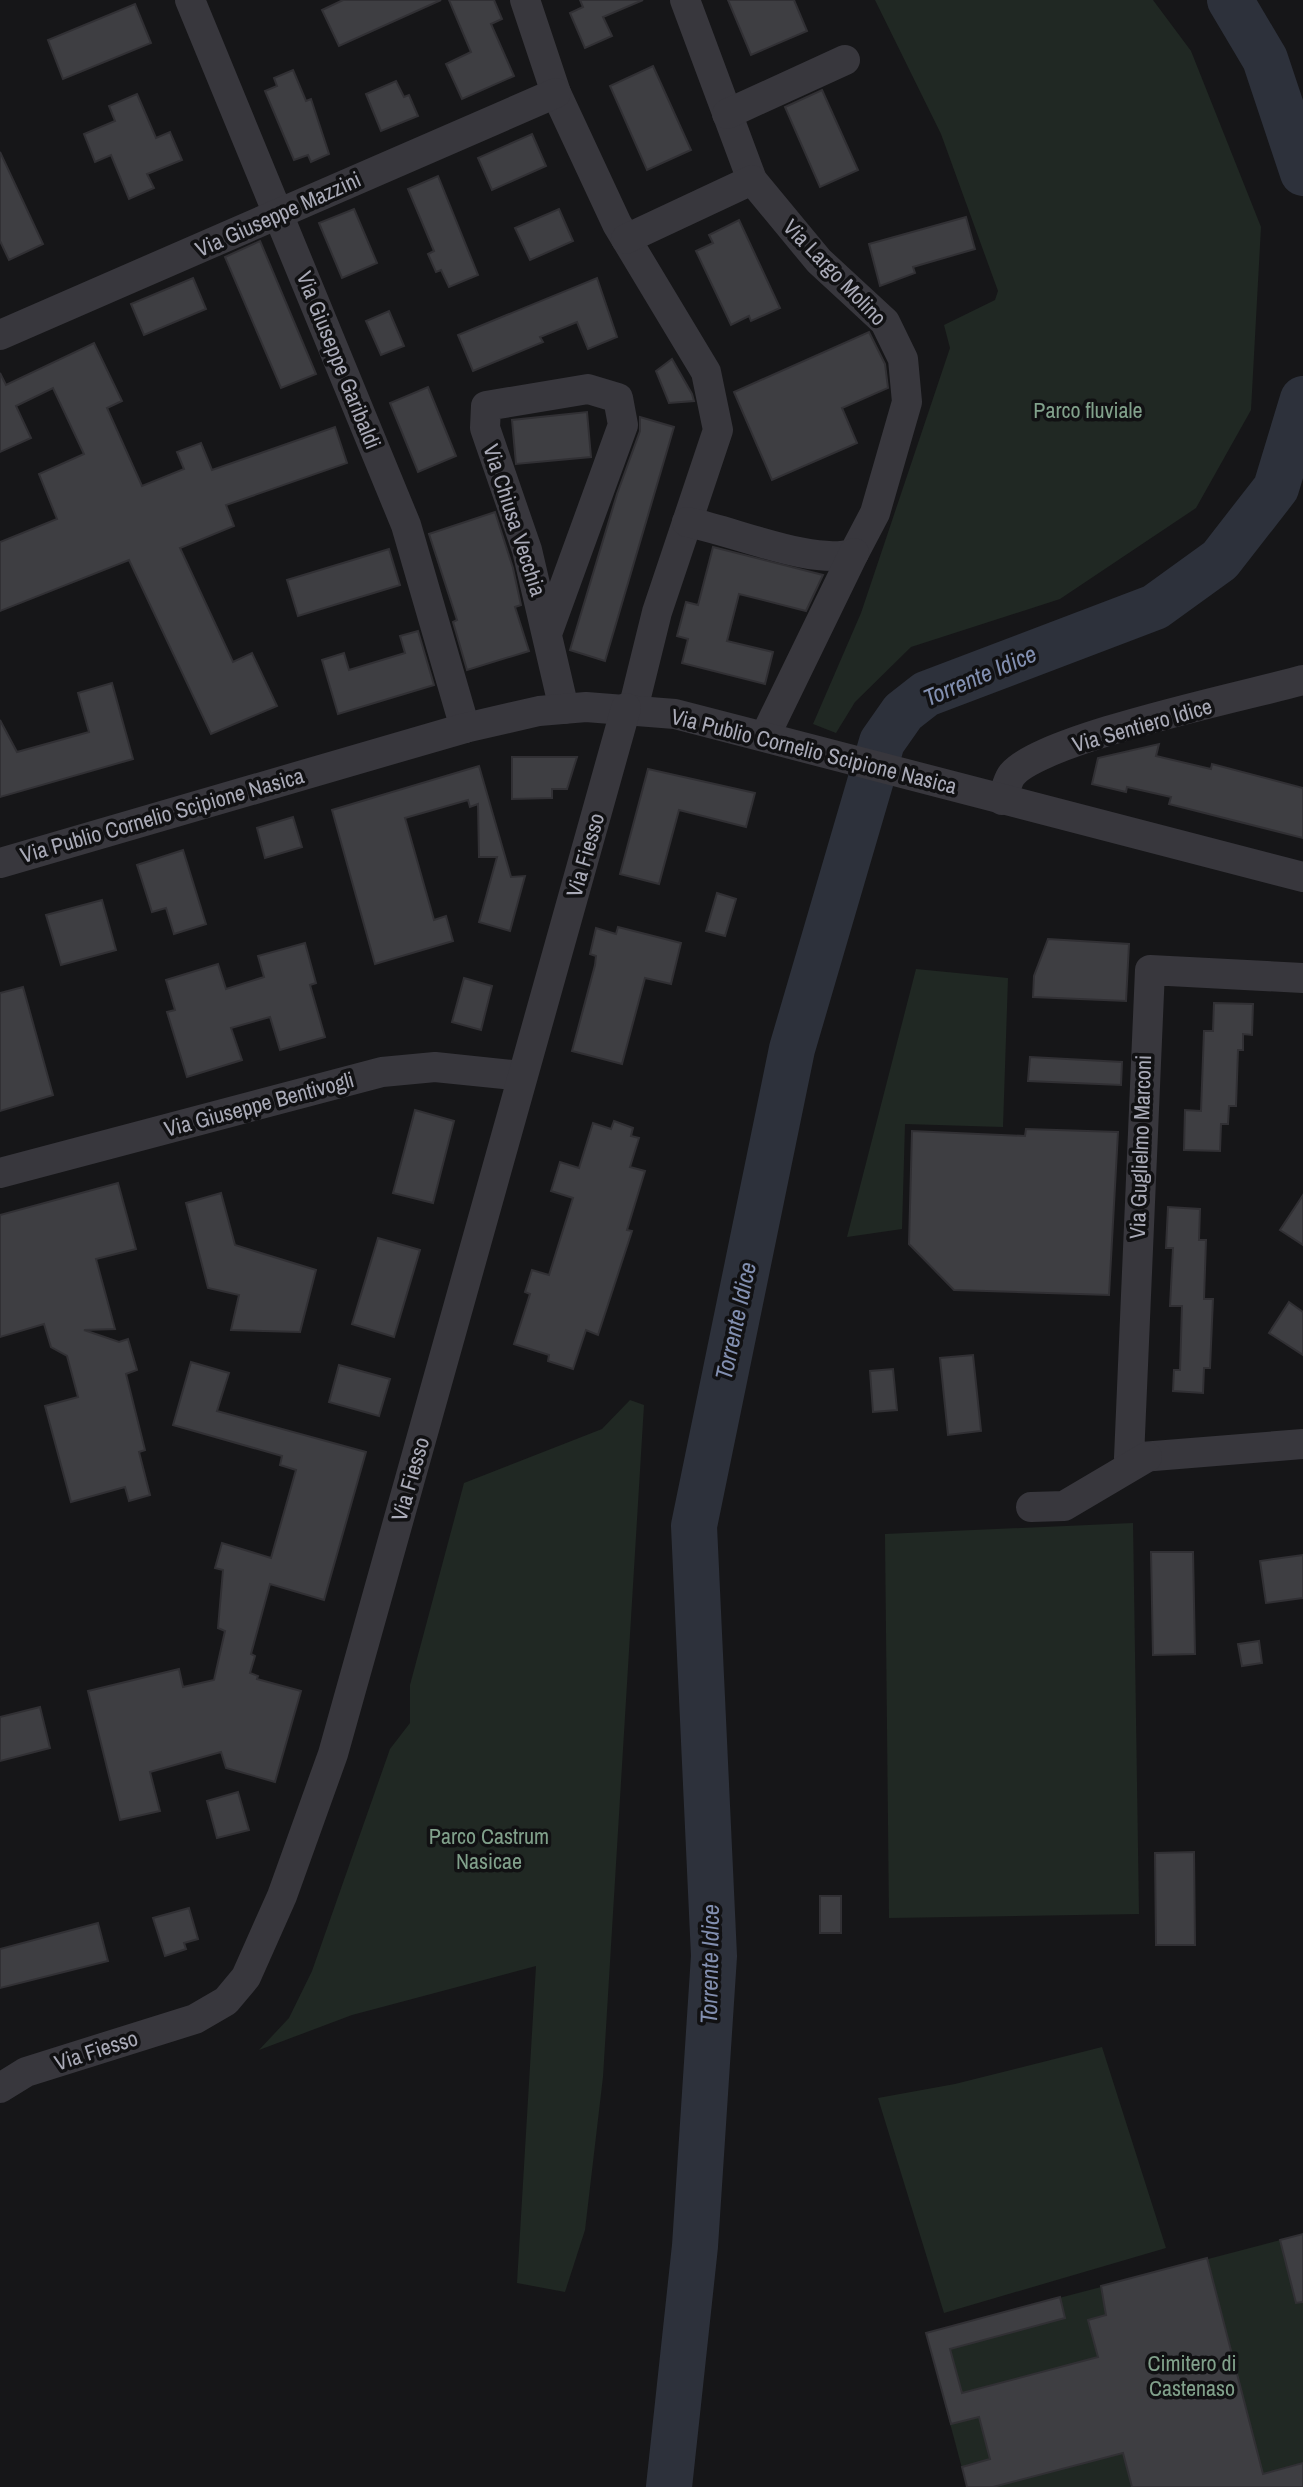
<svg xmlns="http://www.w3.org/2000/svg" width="1303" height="2487" viewBox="0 0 1303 2487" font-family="'Archivo Narrow',sans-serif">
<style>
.green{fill:#202823}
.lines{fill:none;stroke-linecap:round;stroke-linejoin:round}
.river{stroke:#2d313b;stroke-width:46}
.building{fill:#3e3e42;stroke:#313034;stroke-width:2}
.minor{stroke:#38373d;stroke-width:30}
.labels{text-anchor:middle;stroke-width:7;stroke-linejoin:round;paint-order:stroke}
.street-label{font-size:22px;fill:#a9aab7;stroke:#111113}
.park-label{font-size:22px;fill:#81a18b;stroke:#111113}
.water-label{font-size:24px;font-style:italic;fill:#828fb0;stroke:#111113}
</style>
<rect width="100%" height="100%" fill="#161618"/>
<g class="green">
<path d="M875 0H1153L1191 51 1261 227 1251 410 1196 508 1060 599 911 647 855 702 836 733 813 724 861 613 950 348 944 325 995 300 998 291 941 134Z"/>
<path d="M916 969 1008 978 1003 1127 905 1124 902 1229 847 1237Z"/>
<path d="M630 1400 644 1405 603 2077 585 2230 565 2292 517 2283 536 1966 352 2015 259 2050 289 2018 312 1971 390 1749 410 1723V1685L464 1483 602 1429Z"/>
<path d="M1133 1523 1139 1914 889 1918 885 1534Z"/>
<path d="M1102 2047 1166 2248 944 2313 878 2098 955 2084Z"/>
<path d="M1303 2234V2487H967L926 2333Z"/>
</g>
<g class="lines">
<g class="river">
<path d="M1230 0 1265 59 1303 173"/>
<path d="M669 2487 695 2246 714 1956 694 1526 792 1049 882 742 903 712 926 694 1155 607 1220 560 1276 488 1303 399"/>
</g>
</g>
<g class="building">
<path d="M343 0H441L339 46 322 10Z"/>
<path d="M449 0H494L502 19 491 24 514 76 462 99 446 64 471 52Z"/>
<path d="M580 0H643L603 17 612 36 585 48 570 13 583 7Z"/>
<path d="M728 0H794L807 31 751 55Z"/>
<path d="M135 4 151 43 63 79 48 40Z"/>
<path d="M653 66 691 150 647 170 610 86Z"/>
<path d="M293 70 306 101 311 99 329 154 311 162 308 155 294 160 265 91 277 86 274 78Z"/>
<path d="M396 81 404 97 409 95 418 116 381 131 366 94Z"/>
<path d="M822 90 858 170 820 187 785 107Z"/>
<path d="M137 94 156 138 170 132 182 160 147 174 154 188 129 199 111 155 95 162 84 134 115 121 109 106Z"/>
<path d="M532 134 546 166 492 190 478 158Z"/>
<path d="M0 152 43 244 9 260 0 241Z"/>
<path d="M438 176 478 275 449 287 441 270 436 272 428 254 434 251 408 189Z"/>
<path d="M354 209 377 263 342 278 319 223Z"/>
<path d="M559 209 573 241 530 260 515 228Z"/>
<path d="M966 217 975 249 913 267 915 273 880 286 869 244Z"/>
<path d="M739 220 780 308 751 321 749 316 731 325 696 251 713 243 709 235Z"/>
<path d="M260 241 316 374 281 388 225 257Z"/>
<path d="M193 278 206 309 144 335 131 304Z"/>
<path d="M597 278 617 337 588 349 577 322 540 337 543 342 473 371 458 335Z"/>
<path d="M389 311 404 346 381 355 366 321Z"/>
<path d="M869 332 885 364 888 388 842 408 857 443 772 480 734 392Z"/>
<path d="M94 343 122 401 107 408 142 486 184 469 177 452 201 443 212 470 335 427 347 463 226 505 234 526 180 548 233 662 252 653 277 706 211 734 129 560 0 611V542L57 519 39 474 84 454 53 388 16 406 31 438 0 452V373L6 385Z"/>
<path d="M672 359 692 394 694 401 669 403 656 371Z"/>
<path d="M428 387 456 456 418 472 390 403Z"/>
<path d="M587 412 591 457 516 464 512 420Z"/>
<path d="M640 417 674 427 605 661 570 650 617 494 640 431Z"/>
<path d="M495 512 513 568 521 605 515 607 529 651 467 670 453 622 457 620 429 534Z"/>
<path d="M713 547 823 575 806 611 739 594 727 641 773 652 765 684 682 663 688 639 677 636 686 602 698 605Z"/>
<path d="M389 549 400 585 298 616 287 580Z"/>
<path d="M418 631 434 685 338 714 322 660 344 653 349 670 405 653 400 636Z"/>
<path d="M112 683 133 759 0 797V720L17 752 89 732 78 693Z"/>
<path d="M1159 744 1156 756 1211 769 1212 764 1303 788V838L1169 804 1171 797 1127 787 1126 792 1092 784 1098 758Z"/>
<path d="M512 757H577L567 789H552V798L512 799Z"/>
<path d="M479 766 511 877 525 876 510 931 479 922 497 857H479L478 804 470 807 468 800 405 818 434 920 446 916 453 941 375 964 332 810Z"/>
<path d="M648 769 755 793 746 827 679 810 659 884 620 874Z"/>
<path d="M293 817 302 847 265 858 257 828Z"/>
<path d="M183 850 206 924 174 934 166 908 152 912 137 865Z"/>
<path d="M717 893 736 899 725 936 706 931Z"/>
<path d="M102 900 116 950 61 965 46 915Z"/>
<path d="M618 927 681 943 671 984 645 978 622 1064 572 1051 595 965 596 956 590 954 596 928 616 934Z"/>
<path d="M1048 939 1129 944 1126 1001 1033 997 1034 976Z"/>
<path d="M305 943 316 983 310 985 325 1037 280 1050 270 1017 231 1028 242 1060 187 1077 167 1012 175 1010 166 980 218 964 226 989 264 977 258 956Z"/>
<path d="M464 978 492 986 481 1030 452 1022Z"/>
<path d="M23 987 53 1095 0 1111V993Z"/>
<path d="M1214 1003 1253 1004 1252 1035 1243 1034V1050H1238L1236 1106H1229L1228 1124H1221L1220 1151 1184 1150 1185 1110 1201 1111 1204 1031H1213Z"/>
<path d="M1030 1057 1122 1062 1121 1085 1028 1081Z"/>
<path d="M415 1110 454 1121 433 1203 393 1193Z"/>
<path d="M614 1121 633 1128 631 1136 639 1138 630 1167 645 1171 627 1230 632 1231 598 1335 586 1330 573 1369 548 1361 549 1355 514 1344 530 1294 525 1292 532 1270 549 1275 573 1198 551 1191 560 1162 579 1168 593 1123 611 1129Z"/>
<path d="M1026 1129 1118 1132 1109 1295 954 1290 909 1244 912 1131 1025 1136Z"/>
<path d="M118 1183 136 1249 96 1259 115 1329 84 1330 119 1342 128 1339 137 1370 126 1374 145 1450 139 1452 150 1495 129 1501 125 1487 71 1502 45 1406 78 1397 67 1356 51 1347 44 1324 0 1337V1215Z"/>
<path d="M221 1193 235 1245 316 1270 300 1332 231 1330 239 1295 208 1288 186 1203Z"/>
<path d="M1303 1195V1245L1280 1230Z"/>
<path d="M1168 1207 1200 1209 1199 1240H1206L1204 1299H1213L1210 1368H1204L1203 1393 1173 1391 1174 1370H1180L1182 1306H1170L1173 1248H1166Z"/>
<path d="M378 1238 420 1250 394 1337 352 1324Z"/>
<path d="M1289 1302 1303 1312V1355L1269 1333Z"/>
<path d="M973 1355 981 1431 948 1435 940 1358Z"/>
<path d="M191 1362 229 1373 217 1411 366 1452 324 1600 270 1584 251 1654 255 1656 250 1673 258 1676 257 1679 301 1691 275 1782 226 1768 221 1752 150 1772 160 1811 120 1820 88 1691 179 1669 183 1687 214 1680 225 1631 218 1628 223 1570 215 1568 222 1543 271 1558 296 1470 280 1465 282 1456 173 1425Z"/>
<path d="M339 1365 390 1379 379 1416 329 1402Z"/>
<path d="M893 1369 897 1410 873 1412 870 1371Z"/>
<path d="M1151 1552H1193L1195 1654 1153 1655Z"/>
<path d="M1303 1555V1598L1266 1603 1260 1561Z"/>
<path d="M1259 1641 1262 1663 1242 1666 1238 1644Z"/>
<path d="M40 1707 50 1748 0 1761V1717Z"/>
<path d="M238 1792 249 1830 217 1838 207 1801Z"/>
<path d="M1194 1852 1195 1945H1156L1155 1853Z"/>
<rect x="820" y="1896" width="21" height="37"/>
<path d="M189 1908 198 1939 184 1943 186 1949 165 1956 153 1918Z"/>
<path d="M98 1923 108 1961 0 1988V1949Z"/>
<path d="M1303 2234V2302L1296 2303 1280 2240Z"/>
<path d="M1207 2258 1263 2474 1303 2463V2487H1132L1123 2453 993 2487H967L962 2467 990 2459 979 2417 951 2424 926 2333 1060 2297 1065 2318 950 2349 962 2393 1098 2357 1088 2320 1106 2315 1101 2286Z"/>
</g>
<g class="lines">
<g class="minor">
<path d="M190 0 406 525 465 728"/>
<path d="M525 0 556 93 617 224 706 372 718 430 657 612 633 709"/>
<path d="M685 0 752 180"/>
<path d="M727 114 845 60"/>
<path d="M626 239 752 180 819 261 885 322 903 359 907 402 875 513 854 553C815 567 731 530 687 522"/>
<path d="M0 335 556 93"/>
<path d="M548 631 623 425 618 398 588 389 486 406 485 428 527 550 564 709"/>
<path d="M766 734 854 553"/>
<path d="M1002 800C1005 793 1007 782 1011 776 1036 739 1250 695 1303 680"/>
<path d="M0 863 465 728 539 711 586 707 675 714 1303 877"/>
<path d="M1303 978 1150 970 1129 1458 1303 1444"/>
<path d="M0 1173 382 1072 435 1067 522 1076"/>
<path d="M1031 1507 1064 1506 1147 1457"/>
<path d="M0 2088 26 2072 195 2019 226 2001 246 1977 282 1896 333 1754 626 708"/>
</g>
</g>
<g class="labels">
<g class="street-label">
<text transform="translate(278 214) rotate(-24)" y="8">Via Giuseppe Mazzini</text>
<text transform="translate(835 272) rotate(46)" y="8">Via Largo Molino</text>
<text transform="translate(339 360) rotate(68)" y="8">Via Giuseppe Garibaldi</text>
<text transform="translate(515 520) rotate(72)" y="8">Via Chiusa Vecchia</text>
<text transform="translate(1142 725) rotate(-16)" y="8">Via Sentiero Idice</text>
<text transform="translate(814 751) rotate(14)" y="8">Via Publio Cornelio Scipione Nasica</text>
<text transform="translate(162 815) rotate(-16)" y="8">Via Publio Cornelio Scipione Nasica</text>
<text transform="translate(585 855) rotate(-74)" y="8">Via Fiesso</text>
<text transform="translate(259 1104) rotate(-15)" y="8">Via Giuseppe Bentivogli</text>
<text transform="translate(1140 1147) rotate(-88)" y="8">Via Guglielmo Marconi</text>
<text transform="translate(410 1479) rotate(-74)" y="8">Via Fiesso</text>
<text transform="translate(96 2050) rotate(-18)" y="8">Via Fiesso</text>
</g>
<g class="park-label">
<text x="1088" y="418">Parco fluviale</text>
<text x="489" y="1844">Parco Castrum<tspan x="489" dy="25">Nasicae</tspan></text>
<text x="1192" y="2371">Cimitero di<tspan x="1192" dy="25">Castenaso</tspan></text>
</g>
<g class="water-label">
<text transform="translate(980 676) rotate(-23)" y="8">Torrente Idice</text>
<text transform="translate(736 1321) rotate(-78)" y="8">Torrente Idice</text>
<text transform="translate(710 1964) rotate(-89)" y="8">Torrente Idice</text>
</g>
</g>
</svg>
